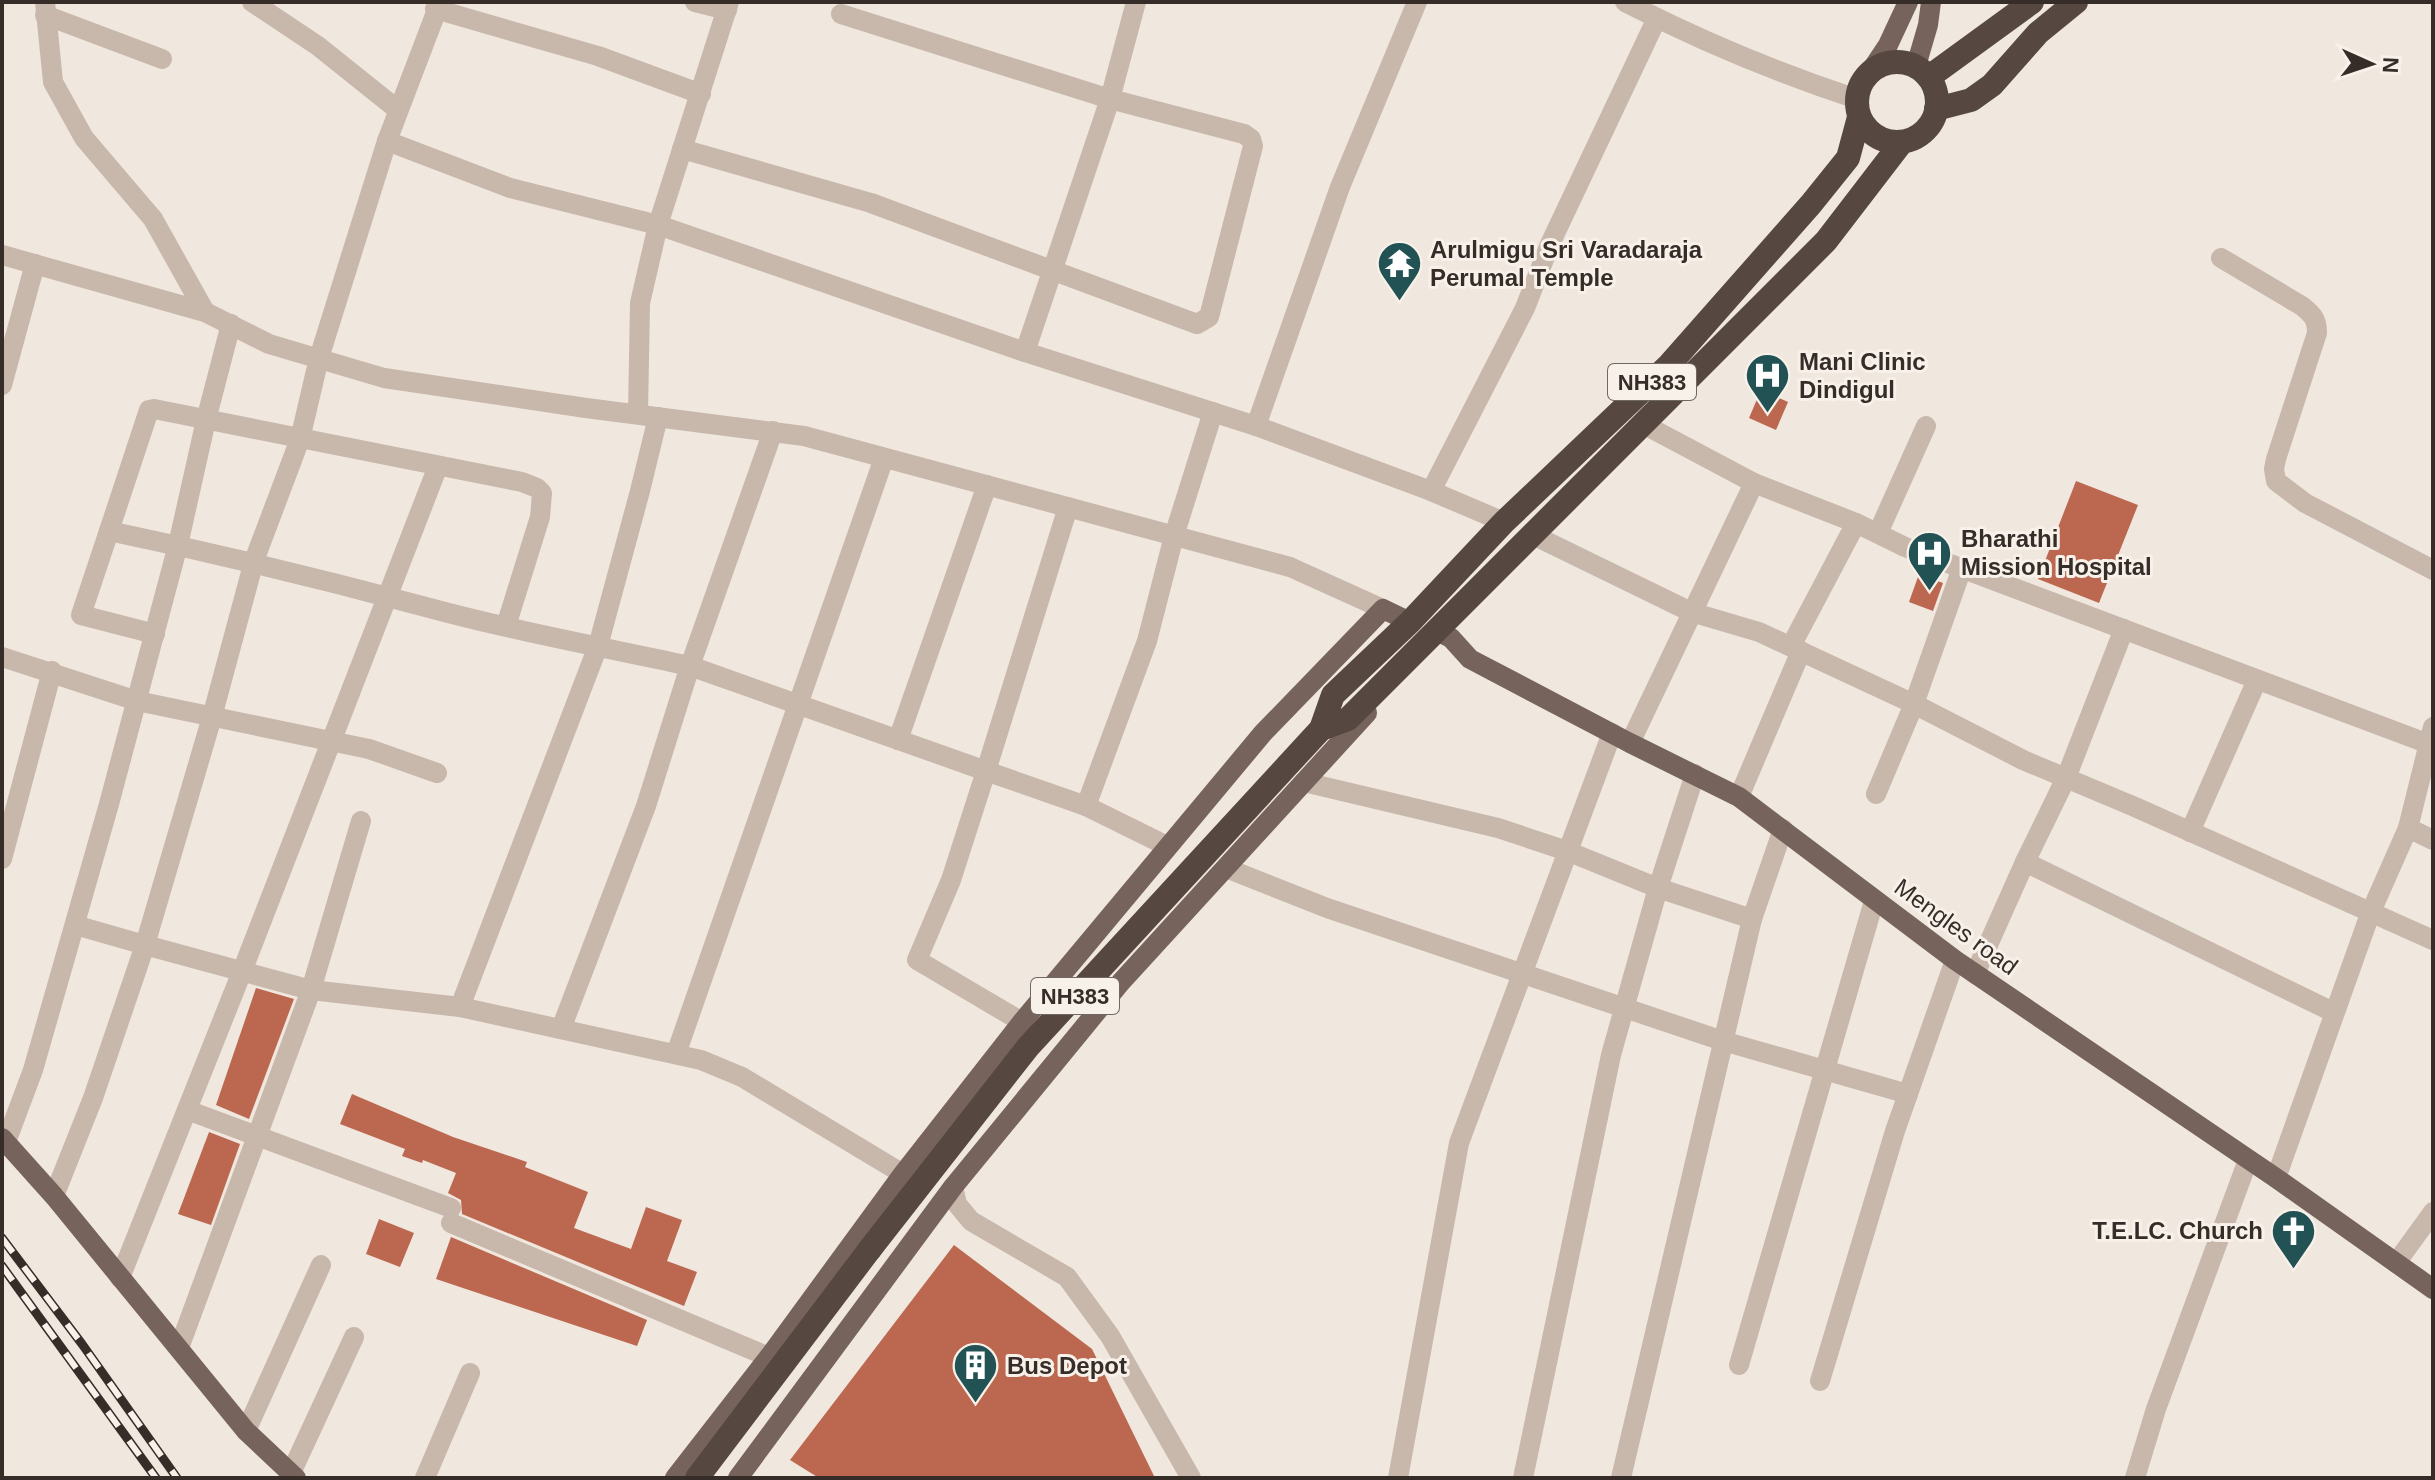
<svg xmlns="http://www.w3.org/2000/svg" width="2435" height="1480" viewBox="0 0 2435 1480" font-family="Helvetica,sans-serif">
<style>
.building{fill:#bc6850}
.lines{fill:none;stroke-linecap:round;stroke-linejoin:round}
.minor{stroke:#c8b7ab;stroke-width:20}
.major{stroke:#76645c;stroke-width:20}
.highway{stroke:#564741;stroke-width:24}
.rail-casing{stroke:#362d29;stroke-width:9}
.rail{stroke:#f8f1ea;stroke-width:6;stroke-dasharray:18;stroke-linecap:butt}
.highway-bridge{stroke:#564741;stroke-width:24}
.labels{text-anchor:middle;stroke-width:6;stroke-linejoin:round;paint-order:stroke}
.shield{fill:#f8f1ea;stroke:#706863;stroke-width:2}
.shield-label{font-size:22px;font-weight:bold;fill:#362d29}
.poi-label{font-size:24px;font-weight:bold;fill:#362d29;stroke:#f8f1ea;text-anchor:start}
.street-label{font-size:24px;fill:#362d29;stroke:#f8f1ea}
</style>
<rect width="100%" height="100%" fill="#f0e7de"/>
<g class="building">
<path d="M1761 390 1788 402 1776 430 1749 418Z"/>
<path d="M2076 481 2138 505 2099 603 2038 579Z"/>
<path d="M1919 574 1943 583 1933 611 1909 602Z"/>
<path d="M256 988 294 999 249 1119 216 1105Z"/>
<path d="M352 1094 453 1137 527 1162 525 1167 588 1192 574 1228 631 1249 646 1207 682 1220 667 1261 697 1272 684 1306 462 1214 461 1200 448 1193 456 1173 423 1160 422 1163 402 1156 405 1149 340 1124Z"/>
<path d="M209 1132 240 1144 211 1225 178 1214Z"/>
<path d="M379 1219 414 1233 400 1267 366 1254Z"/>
<path d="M451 1237 647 1320 637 1346 436 1279Z"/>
<path d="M954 1245 1092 1349 1155 1478H819L790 1460Z"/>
</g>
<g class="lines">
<g class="minor">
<path d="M45 2 53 82 84 138 153 219 205 312"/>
<path d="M252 2 318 46 398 110"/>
<path d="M695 2 727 10"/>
<path d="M1625 2C1699 40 1778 73 1857 99"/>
<path d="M435 9 598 56 701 94"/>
<path d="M45 15 162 59"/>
<path d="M387 141 510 188 658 225 1025 352 1256 426 1431 491 1504 522"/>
<path d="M682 149 871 203 1197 324 1209 317 1253 146 1251 139 1244 134 1110 99 841 14"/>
<path d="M2 255 205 312 269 344 384 378 586 408 804 436 1290 567 1383 609"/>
<path d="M2221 258 2302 306C2313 315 2317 319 2317 333L2276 459 2274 469 2276 481 2305 503 2433 570"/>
<path d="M1025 352 1110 99 1136 2"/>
<path d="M2 385 35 264"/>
<path d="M638 414 640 303 658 225 729 2"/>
<path d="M1643 424 1754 483 1856 523 1905 547 2429 744"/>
<path d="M1256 426 1340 187 1417 2"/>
<path d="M1431 491 1525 308 1550 244 1657 18"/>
<path d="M1068 507 986 771 1086 806 1167 846"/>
<path d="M109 531 81 615 155 634"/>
<path d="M1878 533 1926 426"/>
<path d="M1531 534 1691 612 1759 632 1914 704 2023 760 2135 807 2433 940"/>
<path d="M506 626 540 517 542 493 537 488 522 482 154 409 149 410 109 531C214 553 318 578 422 606 510 630 601 647 690 666L773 431"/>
<path d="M1791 646 1856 523"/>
<path d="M2 657 137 701 369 749 437 773"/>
<path d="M898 740 987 485"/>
<path d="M1630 743 1754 483"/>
<path d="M1304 782 1498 828 1567 851 1658 888 1695 774"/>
<path d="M1876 794 1914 704 1962 568"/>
<path d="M1739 797 1801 651"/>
<path d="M1086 806 1147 641 1174 536 1213 412"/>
<path d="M2408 828 2433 840"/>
<path d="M2190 832 2257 680"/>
<path d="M2 859 52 671"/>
<path d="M2025 862 2333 1012"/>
<path d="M1226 868 1327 908 1723 1041 1908 1094"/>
<path d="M1752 919 1783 829"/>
<path d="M75 925 145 945 212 717 254 561 300 439 319 358 387 141 440 2"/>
<path d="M1975 974 2025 862 2066 778 2124 629"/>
<path d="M460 1007 598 646 640 491 658 417"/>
<path d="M561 1029 646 806 690 666 986 771 951 880 917 960 1022 1022"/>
<path d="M676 1054 884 458"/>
<path d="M187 1110 451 1208"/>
<path d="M6 1142 33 1070 109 804 178 545 206 420 231 324"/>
<path d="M2276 1178 2370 914 2408 828 2433 727"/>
<path d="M953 1187 957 1204 971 1221 1067 1277 1110 1336 1191 1478"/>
<path d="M54 1196 93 1098 145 945 311 990 460 1007 701 1060 742 1077 903 1174"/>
<path d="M451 1223 769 1357"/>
<path d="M2396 1263 2433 1212"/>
<path d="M120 1278 243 969 438 466"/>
<path d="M179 1348 311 990 361 821"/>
<path d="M1739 1365 1874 901"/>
<path d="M1820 1381 1895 1131 1955 960"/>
<path d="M246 1431 321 1265"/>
<path d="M291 1473 354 1337"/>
<path d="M425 1478 470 1373"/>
<path d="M1398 1478 1459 1143 1612 733"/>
<path d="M1523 1478 1611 1055 1658 888 1752 919 1621 1478"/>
<path d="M2135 1478 2156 1409 2248 1160"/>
</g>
<g class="major">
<path d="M1916 66 1928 25 1931 2"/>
<path d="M1868 75 1888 45 1908 2"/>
<path d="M1437 631 1451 638 1470 659 1630 743 1739 797 1955 960 2276 1178 2433 1289"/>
<path d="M2 1138 54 1196 246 1431 296 1478"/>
<path d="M675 1478 769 1357 903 1174 1022 1022 1263 733 1383 609 1410 622"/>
<path d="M738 1478 953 1187 1121 982 1367 713"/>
</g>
<g class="highway">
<circle cx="1897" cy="102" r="40"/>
<path d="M1929 77 2032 2"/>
<path d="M1936 109 1971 100 1992 85 2038 33 2076 2"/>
<path d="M1321 729 1348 719 1826 241 1902 142"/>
<path d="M870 1249 1028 1047 1321 729 1333 695 1410 622 1504 522 1669 365 1811 204 1848 158 1859 117"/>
</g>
<defs>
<g id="rail">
<path d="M2 1238 82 1344 177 1478"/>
<path d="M2 1266 156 1478"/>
</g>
</defs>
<use href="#rail" class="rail-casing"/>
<use href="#rail" class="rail"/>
<path class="highway-bridge" d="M697 1478 870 1249"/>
</g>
<defs>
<symbol id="temple-pin" viewBox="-11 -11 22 30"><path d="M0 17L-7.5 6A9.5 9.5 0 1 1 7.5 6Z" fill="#225254" stroke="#f8f1ea"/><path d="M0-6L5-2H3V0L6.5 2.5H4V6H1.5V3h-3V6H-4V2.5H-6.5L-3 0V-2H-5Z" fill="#fff"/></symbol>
<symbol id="hospital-pin" viewBox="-11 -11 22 30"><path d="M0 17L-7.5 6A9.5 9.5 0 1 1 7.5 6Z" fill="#225254" stroke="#f8f1ea"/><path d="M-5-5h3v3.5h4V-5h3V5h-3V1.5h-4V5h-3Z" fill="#fff"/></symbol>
<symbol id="church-pin" viewBox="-11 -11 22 30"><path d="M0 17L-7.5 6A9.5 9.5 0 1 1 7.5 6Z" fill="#225254" stroke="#f8f1ea"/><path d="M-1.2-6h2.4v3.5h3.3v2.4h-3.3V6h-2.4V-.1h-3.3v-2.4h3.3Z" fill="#fff"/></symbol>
<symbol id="building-pin" viewBox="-11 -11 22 30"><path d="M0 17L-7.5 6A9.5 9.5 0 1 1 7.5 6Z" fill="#225254" stroke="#f8f1ea"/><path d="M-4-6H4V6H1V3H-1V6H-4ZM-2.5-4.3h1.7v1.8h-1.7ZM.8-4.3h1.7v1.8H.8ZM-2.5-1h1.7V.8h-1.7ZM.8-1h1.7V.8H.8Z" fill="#fff"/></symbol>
</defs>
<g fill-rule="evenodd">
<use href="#temple-pin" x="1374" y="238" width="51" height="69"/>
<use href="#hospital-pin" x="1742" y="350" width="51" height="69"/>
<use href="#hospital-pin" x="1904" y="528" width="51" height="69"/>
<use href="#church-pin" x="2268" y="1206" width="51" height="69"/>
<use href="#building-pin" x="950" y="1340" width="51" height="69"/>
</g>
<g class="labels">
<g class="shield">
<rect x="1608" y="364" width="88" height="36" rx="6"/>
<rect x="1031" y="978" width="88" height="36" rx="6"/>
</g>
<g class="shield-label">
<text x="1652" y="390">NH383</text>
<text x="1075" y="1004">NH383</text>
</g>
<g class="poi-label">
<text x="1430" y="258">Arulmigu Sri Varadaraja<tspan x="1430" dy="28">Perumal Temple</tspan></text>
<text x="1799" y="370">Mani Clinic<tspan x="1799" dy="28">Dindigul</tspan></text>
<text x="1961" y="547">Bharathi<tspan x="1961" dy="28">Mission Hospital</tspan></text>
<text x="2263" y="1239" text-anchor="end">T.E.LC. Church</text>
<text x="1007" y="1374">Bus Depot</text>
</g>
<g class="street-label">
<text transform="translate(1956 927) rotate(36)" y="8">Mengles road</text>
</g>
</g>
<rect width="2435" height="1480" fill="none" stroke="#362d29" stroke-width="8"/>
<g transform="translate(2371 64) rotate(93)" stroke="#f8f1ea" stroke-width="6" paint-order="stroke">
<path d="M0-6L14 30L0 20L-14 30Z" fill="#362d29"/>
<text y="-12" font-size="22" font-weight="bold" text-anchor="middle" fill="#362d29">N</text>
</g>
</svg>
